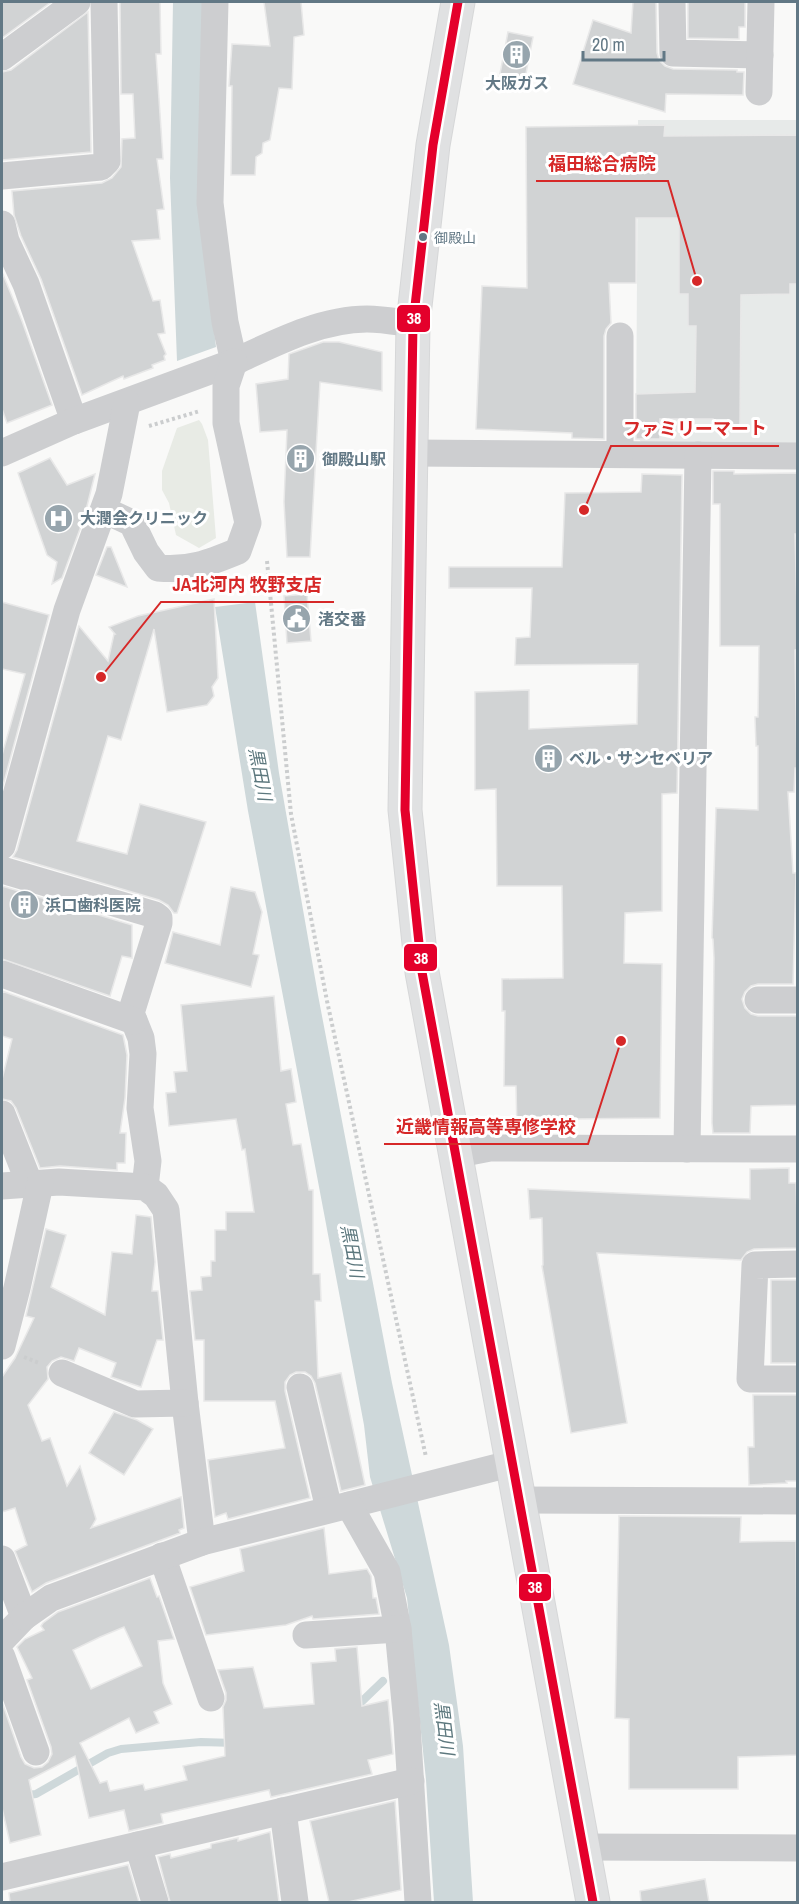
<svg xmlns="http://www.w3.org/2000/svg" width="799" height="1904" viewBox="0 0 799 1904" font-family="'Archivo Narrow','Noto Sans JP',sans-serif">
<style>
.built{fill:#e7eae9}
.green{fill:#e8ebe5}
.water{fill:#ced8da}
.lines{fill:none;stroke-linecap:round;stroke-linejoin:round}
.stream{stroke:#ced8da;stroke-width:8}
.building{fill:#d1d3d4;stroke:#e8e8e8;stroke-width:1.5;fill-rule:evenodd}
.major-casing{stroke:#d6d7d8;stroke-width:35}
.path{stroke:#cbcdce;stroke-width:4;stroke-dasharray:3 3;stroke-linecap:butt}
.minor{stroke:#cdced0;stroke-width:27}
.major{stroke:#e0e1e2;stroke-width:33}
.bus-1-casing{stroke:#fff;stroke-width:14}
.bus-1{stroke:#e4002b;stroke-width:9}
.bus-dot{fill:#627885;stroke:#fff;stroke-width:2}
.labels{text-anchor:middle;stroke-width:6;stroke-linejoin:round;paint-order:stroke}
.bus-label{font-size:14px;fill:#627885;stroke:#fff;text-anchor:start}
.poi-label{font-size:16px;font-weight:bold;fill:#627885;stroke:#fff;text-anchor:start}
.water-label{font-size:18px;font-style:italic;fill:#5d787e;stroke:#fff}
.leader{fill:none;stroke:#d62828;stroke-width:2}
.callout-dot{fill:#d62828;stroke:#fff;stroke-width:2}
.callout-label{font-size:18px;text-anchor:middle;font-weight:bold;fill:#d62828;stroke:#fff;stroke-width:6;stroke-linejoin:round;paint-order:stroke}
.line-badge{stroke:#fff;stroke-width:2}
.badge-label{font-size:16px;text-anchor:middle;font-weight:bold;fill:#fff}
</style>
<rect width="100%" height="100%" fill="#f9f9f8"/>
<path class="built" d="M638 120H797V448L644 447 636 434Z"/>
<path class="green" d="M199 420 202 424 208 440 216 538 199 548 176 535 169 503 162 490V471L177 428Z"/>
<g class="water">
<path d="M173 2H207L212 312 216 347 177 361 170 178Z"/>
<path d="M255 602 279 773 318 995 392 1383 449 1645 463 1746 473 1902H434L426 1780 407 1598 370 1477 364 1425 248 811 215 607Z"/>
</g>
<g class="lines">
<g class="stream">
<path d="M354 1709 383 1681"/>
<path d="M2 1798 36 1794 108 1753 121 1749 201 1742 235 1743"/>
</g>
</g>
<g class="building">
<path d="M2 2H51L2 38Z"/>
<path d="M120 2H160L161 54H156L163 159H157L164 209 157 210 160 239 132 241 153 301 160 300 165 333 158 334 166 354 164 356 165 360 152 365 153 368 124 379 123 376 82 395 41 279 21 236 14 215 12 191 102 183 112 178 121 167 122 139 135 138 133 94H121Z"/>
<path d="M264 2H301L304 35 294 37 292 89 279 88 270 140 263 143 262 153 256 157 255 175H231L232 86H229L232 44 270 46Z"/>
<path d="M633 2H656L657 53 659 60 665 66 673 69 737 70V72H744L743 95 666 94 665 112 573 84 593 20 631 33Z"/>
<path d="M688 2H745V27H739V39L688 38Z"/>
<path d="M88 12 91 152 2 160V72L11 70Z"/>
<path d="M508 32 533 37 523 89 498 84Z"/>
<path d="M665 125 664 136 798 135V284H790V294L741 295 740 427H713V419H660V439H636V394L695 392 696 326H688V294H679V218H636V283H609L611 323 606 329 604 336V439L572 438V433L476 429 482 286 527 288 526 127Z"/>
<path d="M2 272 22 321 52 405 7 423 2 409Z"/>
<path d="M323 342H339L382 352V391L320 382 310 557H287L284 502 287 430 260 432 256 384 288 379 289 354Z"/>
<path d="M50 458 67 485 95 474 84 518 62 578 52 584 57 562 47 555 18 473Z"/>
<path d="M713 471H734V474L798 473V534H795L798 649 795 650 797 768H795L794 792H788L793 873H796L793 984H758L751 986 745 992 742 999 745 1008 751 1014 758 1016H798V1105L751 1106 750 1133H713L712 1123 714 958 713 939 712 938 716 808 758 810V746H756L755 717H758L759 646H720V504H713Z"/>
<path d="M642 474 682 475 677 793 662 794V911L625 913 624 963 662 964 660 1118 566 1119 567 1132H517L516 1086H504L505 1011H502V979L563 978 562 886H497L496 789 475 790V692L529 690V729L637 724 638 664 515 665 516 638 530 637 532 588H449V567H562L565 493 641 492Z"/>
<path d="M107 547H111L127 587 96 575Z"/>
<path d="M307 594 311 641 287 643 284 596Z"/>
<path d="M214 599 218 678 212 687 214 696 207 705 167 712 154 629 121 740 108 736 77 841 127 854 140 804 206 822 177 913H174L168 905 159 900 13 857 17 850 79 626 108 661 114 634H115L109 627 138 616Z"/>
<path d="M2 602 49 615 2 789V755L25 674 2 669Z"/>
<path d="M2 886 132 925V958L122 956 110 996 2 959Z"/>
<path d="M231 887 255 892 262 912 253 954 259 955 251 987 165 963 173 932 220 945Z"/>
<path d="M2 991 123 1035 127 1055 125 1098 120 1133H126L125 1163H117V1170L60 1166 40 1168 16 1108 11 1101 2 1099V1079L12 1039 2 1036Z"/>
<path d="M274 996 281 1071 291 1069 296 1102 286 1104 293 1145 301 1144 309 1190H313V1274H320L321 1301H315L318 1378 341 1373 365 1485 341 1491 315 1383 311 1376 305 1372H296L290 1375 285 1382V1391L310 1498 228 1519 226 1513 215 1517 208 1460 285 1448 275 1401H204V1340H195L190 1291 202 1290 201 1277 211 1276V1261H215V1230H226V1212H254L245 1149 242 1150 236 1119 169 1126 166 1093 176 1092 174 1072 187 1071 181 1005Z"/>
<path d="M789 1168V1183H796L798 1248 754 1249 747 1252 741 1260 597 1253 627 1423 571 1433 542 1266 543 1265 542 1218 530 1219 528 1189 750 1199V1169Z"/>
<path d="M136 1215 151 1217 155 1262 152 1291H158L163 1340H157L141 1387 111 1377 116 1363 79 1348 74 1361 61 1357 52 1361 47 1367 48 1379 28 1405 42 1441 50 1438 67 1486 80 1466 96 1519 91 1528 181 1497 184 1528 179 1530 180 1533 46 1583 32 1592 15 1551 27 1545 15 1508 2 1512V1377L15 1358 34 1318 26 1316 46 1229 66 1235 51 1287 105 1315 112 1252 132 1254Z"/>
<rect x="771" y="1280" width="27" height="83"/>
<path d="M753 1395H798V1481H786L787 1483 749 1485 748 1447H754Z"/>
<path d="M114 1412 137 1420 153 1429 124 1475 89 1453Z"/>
<path d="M619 1516 741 1517 740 1542 796 1541 798 1755 738 1757V1789H629V1719L615 1718Z"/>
<path d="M324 1528 329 1574 367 1569 371 1576 373 1598H376L379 1614 313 1619 312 1616 286 1625 206 1635 190 1587 244 1571 240 1549Z"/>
<path d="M150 1578 157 1597 159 1596 174 1639 158 1641 163 1683 172 1704 154 1712 159 1723 136 1733 129 1718 80 1743 100 1783 107 1781 110 1791 143 1784 145 1790 187 1780 183 1766 225 1756 223 1707 226 1700V1693L218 1670 253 1667 264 1708 314 1704 311 1663 336 1661 335 1649 357 1647 362 1706 388 1700 393 1754 368 1760 372 1774 271 1797 269 1790 161 1814 163 1823 129 1831 124 1810 89 1818 75 1756 29 1780 41 1835 10 1843 2 1808V1702L21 1757 25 1764 34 1768 42 1767 48 1762 52 1754 51 1747 27 1680 32 1678 17 1647 25 1639 44 1630 41 1626 43 1623 58 1612ZM124 1627 142 1666 91 1689 73 1650 100 1637Z"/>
<path d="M395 1801 401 1890 348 1902H329L310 1821Z"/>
<path d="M270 1832 279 1902H170L158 1857 170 1854 171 1858 211 1848V1844L238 1838V1841Z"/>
<path d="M128 1865 139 1902H10L9 1893Z"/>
<path d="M705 1879 709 1902H641L640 1891Z"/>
</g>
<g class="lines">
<defs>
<path id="major" d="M458 2 433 145 413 324 405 810 422 972 593 1902"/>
</defs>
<use href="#major" class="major-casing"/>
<g class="path">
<path d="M149 426 200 411"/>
<path d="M267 561 291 814 327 1001 426 1457"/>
<path d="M24 1357 39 1363"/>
</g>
<g class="minor">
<path d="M215 2 210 203 225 322 234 362C275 343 321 319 367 319 382 319 398 322 413 324"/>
<path d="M672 2 673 53 760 55"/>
<path d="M2 57 77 2"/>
<path d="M759 92 761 2"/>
<path d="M2 176 101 167 107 161 104 2"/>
<path d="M2 224 6 241 26 284 74 421"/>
<path d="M2 453 74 421 234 362"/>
<path d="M412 453 798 456"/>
<path d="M620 454V336"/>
<path d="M104 510 132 523 146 552 158 568C189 571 209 563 238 551L248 523 226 423V386L234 362"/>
<path d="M2 846 67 610 109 494 127 403"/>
<path d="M2 870 155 915 159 918V923L131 1013 141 1038 143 1054 140 1108 148 1161 145 1187"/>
<path d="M2 974 134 1021"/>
<path d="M758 1000H798"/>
<path d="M2 1114 30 1185"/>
<path d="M687 1149 698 455"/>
<path d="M454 1155 490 1148 798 1149"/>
<path d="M2 1186 59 1182 145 1187 156 1195 166 1210 185 1403 202 1542"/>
<path d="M798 1264 755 1265 750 1379H798"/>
<path d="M2 1346 17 1288 40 1184"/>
<path d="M62 1373 135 1404 185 1403"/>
<path d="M300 1387 329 1509"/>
<path d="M520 1500 798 1501"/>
<path d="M349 1505 513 1463"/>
<path d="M162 1556 211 1698"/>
<path d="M2 1559 24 1617 2 1640"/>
<path d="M24 1617 51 1598 202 1542 349 1505 387 1572 398 1629 407 1724 418 1902"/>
<path d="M306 1635 398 1629"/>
<path d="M2 1657 36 1752"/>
<path d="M283 1811 295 1902"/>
<path d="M138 1845 155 1902"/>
<path d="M582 1847 798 1848"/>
<path d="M2 1877 411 1781"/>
</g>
<use href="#major" class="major"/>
<defs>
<path id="bus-1" d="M458 2 433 145 413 324 405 810 422 972 593 1902"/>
</defs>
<use href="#bus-1" class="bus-1-casing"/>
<use href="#bus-1" class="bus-1"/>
</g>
<defs>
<symbol id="building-disc" viewBox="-11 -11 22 22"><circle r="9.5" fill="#97a5ad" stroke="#fff"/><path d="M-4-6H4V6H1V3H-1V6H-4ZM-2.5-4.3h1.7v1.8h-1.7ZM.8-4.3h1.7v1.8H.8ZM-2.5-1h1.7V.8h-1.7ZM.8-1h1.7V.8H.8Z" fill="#fff"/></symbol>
<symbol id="hospital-disc" viewBox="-11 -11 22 22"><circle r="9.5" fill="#97a5ad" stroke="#fff"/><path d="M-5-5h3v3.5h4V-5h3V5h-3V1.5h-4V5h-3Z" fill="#fff"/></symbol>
<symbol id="civic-disc" viewBox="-11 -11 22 22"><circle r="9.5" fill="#97a5ad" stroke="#fff"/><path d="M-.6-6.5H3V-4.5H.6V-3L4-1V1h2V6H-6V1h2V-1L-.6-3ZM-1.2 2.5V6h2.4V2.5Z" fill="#fff"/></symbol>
</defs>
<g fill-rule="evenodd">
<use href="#building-disc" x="500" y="38" width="33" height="33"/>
<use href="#building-disc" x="284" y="442" width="33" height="33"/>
<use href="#hospital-disc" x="42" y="502" width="33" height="33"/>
<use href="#civic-disc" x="280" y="602" width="33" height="33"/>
<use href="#building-disc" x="532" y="742" width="33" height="33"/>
<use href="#building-disc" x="8" y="888" width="33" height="33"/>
</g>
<circle class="bus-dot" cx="423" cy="237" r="5"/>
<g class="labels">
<g class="bus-label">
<text x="434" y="243">御殿山</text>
</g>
<g class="poi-label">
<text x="517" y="89" text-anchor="middle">大阪ガス</text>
<text x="322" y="465">御殿山駅</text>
<text x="80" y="524">大潤会クリニック</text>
<text x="318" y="625">渚交番</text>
<text x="569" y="764">ベル・サンセベリア</text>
<text x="45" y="911">浜口歯科医院</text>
</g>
<g class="water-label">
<text transform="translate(260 774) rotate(79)" y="6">黒田川</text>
<text transform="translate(352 1251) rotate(79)" y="6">黒田川</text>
<text transform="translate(444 1728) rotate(83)" y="6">黒田川</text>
</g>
</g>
<path class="leader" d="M697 281L668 181H536M584 510L611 446H779M101 677L161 602H334M621 1041L588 1144H384"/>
<g class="callout-dot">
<circle cx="697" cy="281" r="6"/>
<circle cx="584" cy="510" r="6"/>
<circle cx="101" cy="677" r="6"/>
<circle cx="621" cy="1041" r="6"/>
</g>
<g class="callout-label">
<text x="602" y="170">福田総合病院</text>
<text x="695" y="435">ファミリーマート</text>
<text x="247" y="591">JA北河内 牧野支店</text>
<text x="486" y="1133">近畿情報高等専修学校</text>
</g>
<g class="line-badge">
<rect x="396" y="304" width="35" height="29" rx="6" fill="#e4002b"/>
<rect x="403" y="943" width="35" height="29" rx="6" fill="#e4002b"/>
<rect x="518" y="1573" width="34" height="29" rx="6" fill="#e4002b"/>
</g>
<g class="badge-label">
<text x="414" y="324">38</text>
<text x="421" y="964">38</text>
<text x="535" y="1593">38</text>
</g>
<rect width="799" height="1904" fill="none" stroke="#627885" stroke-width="6"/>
<path d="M583 51v9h81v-9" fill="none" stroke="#627885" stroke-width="3"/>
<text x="592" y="51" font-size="18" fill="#627885" stroke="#ffffff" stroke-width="4.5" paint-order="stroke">20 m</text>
</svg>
